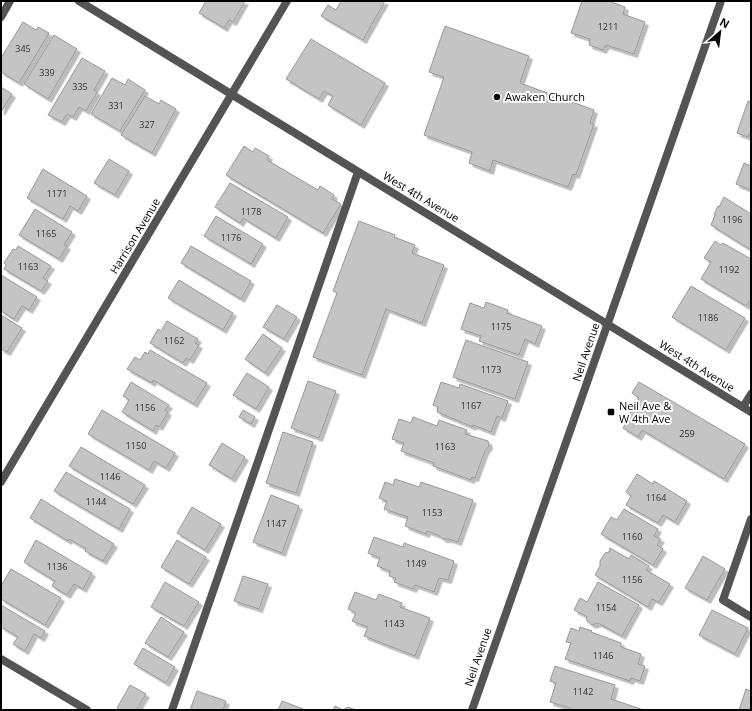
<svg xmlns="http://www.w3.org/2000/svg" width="752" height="711" viewBox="0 0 752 711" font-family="'Open Sans',sans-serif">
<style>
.building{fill:#c4c4c4;stroke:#989898;filter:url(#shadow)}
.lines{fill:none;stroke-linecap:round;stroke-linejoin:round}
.service{stroke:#545454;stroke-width:8}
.minor{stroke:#545454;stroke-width:8}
.tertiary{stroke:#545454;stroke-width:8}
.poi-dot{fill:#000;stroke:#fff;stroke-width:1.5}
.labels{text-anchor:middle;stroke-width:4;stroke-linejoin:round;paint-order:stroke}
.number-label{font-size:9px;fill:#313131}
.poi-label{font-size:11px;fill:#000;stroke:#fff;text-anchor:start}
.street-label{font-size:11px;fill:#000;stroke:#fff}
</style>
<defs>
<filter id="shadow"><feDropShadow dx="3.5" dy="3.5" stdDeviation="0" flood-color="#0004"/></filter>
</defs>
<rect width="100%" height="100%" fill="#fff"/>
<g class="building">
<path d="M206 1H245L233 22 229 20 224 28 199 13Z"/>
<path d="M341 1H385L363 40 321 16 328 5 336 10Z"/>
<path d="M582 1H609L625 7 623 14 645 22 634 54 606 45 603 50 589 45 590 39 571 33Z"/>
<path d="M23 22 36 30 38 27 49 33 19 83 1 72V58Z"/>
<path d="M445 26 529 56 520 83 594 110 590 123 594 124 576 175 573 174 568 187 493 160 490 171 469 163 472 152 424 135 444 77 429 72Z"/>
<path d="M54 35 77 49 48 99 24 84Z"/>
<path d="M311 39 385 83 361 125 328 105 333 96 324 91 319 99 286 79Z"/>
<path d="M82 58 105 71 94 90 97 92 86 111 79 107 73 117 67 114 62 122 48 115Z"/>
<path d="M112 78 125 85 128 79 145 90 120 131 91 114Z"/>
<path d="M1 87 12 94 1 112Z"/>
<path d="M145 96 159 104 161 100 176 109 152 153 121 135Z"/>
<path d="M748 101 751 102V134H749L748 137 737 133Z"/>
<path d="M244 146 253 152 255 148 269 156 267 160 318 190 320 186 334 195 332 199 341 204 323 233 226 175Z"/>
<path d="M109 159 129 171 115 195 94 183Z"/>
<path d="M744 163 751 166V190L736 184Z"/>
<path d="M43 169 87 196 78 211 70 206 63 219 27 198Z"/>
<path d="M230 183 288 217 276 238 243 218 240 223 215 207Z"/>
<path d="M724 197 751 214V250L711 225 715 215H714L716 210 718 206 719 207Z"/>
<path d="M35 209 72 232 64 245 67 246 59 259 19 235Z"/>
<path d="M216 216 263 244 251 264 204 236Z"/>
<path d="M359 221 395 235 394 237 415 245 412 253 444 265 422 323 386 309 362 375 313 357 337 293 333 291Z"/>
<path d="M715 241 721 245 723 243 751 259V299L746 306 701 279 711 262 704 258Z"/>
<path d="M18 246 51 266 43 278 48 281 41 291 4 269 6 265 4 263 13 249 16 250Z"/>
<path d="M191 246 251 281 241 299 181 263Z"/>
<path d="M1 275 37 297 29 310 22 306 14 319 1 311Z"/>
<path d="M179 280 233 313 223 330 168 298Z"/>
<path d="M691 286 745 318 726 350 672 317Z"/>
<path d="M486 302 508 310 507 313 542 326 535 344 525 339 519 355 479 341 481 336 461 329 470 303 484 308Z"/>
<path d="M277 305 297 317 284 339 263 327Z"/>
<path d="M1 315 22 328 7 352 1 349Z"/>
<path d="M167 321 198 339 195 343 199 345 190 360 186 358 183 363 150 343 158 329 161 331Z"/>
<path d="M263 334 282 348 265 373 245 359Z"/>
<path d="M466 340 528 362 515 399 453 377Z"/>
<path d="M150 350 207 383 194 404 153 380 152 383 127 369 135 357 140 360 145 352 148 354Z"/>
<path d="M247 373 269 387 256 409 233 395Z"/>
<path d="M308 381 336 391 319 438 291 428Z"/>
<path d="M131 382 169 405 165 410 168 412 159 427 156 425 153 431 122 412 129 400 123 396Z"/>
<path d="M441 382 459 388 460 384 508 401 502 418 497 416 491 432 473 425V427L437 412 438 407 433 405Z"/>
<path d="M639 382 745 444 724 479 642 430 638 437 623 428 627 421 626 420 639 398 632 393Z"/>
<path d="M102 410 175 453 166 468 154 461 149 470 88 434Z"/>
<path d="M243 410 255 417 251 424 239 417Z"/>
<path d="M413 417 437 426 439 420 467 430 465 434 488 441 489 446 485 451 475 478 472 477 471 480 433 466 434 463 401 451 404 443 392 439 399 419 411 423Z"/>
<path d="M283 432 313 442 296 493 266 483Z"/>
<path d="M222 443 245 457 232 479 209 465Z"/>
<path d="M81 447 145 485 133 504 69 466Z"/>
<path d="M66 472 130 509 119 529 54 491Z"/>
<path d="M637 474 653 484 654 481 687 501 675 522 663 515 658 523 626 505 631 496 626 492Z"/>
<path d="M395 479 419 487 421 482 473 500 458 542 449 539H443L438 535 427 531 426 534 405 526 408 517 384 509 387 501 379 498 385 482 393 485Z"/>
<path d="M271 495 299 506 282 553 253 542Z"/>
<path d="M41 499 114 544 103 561 85 551 86 549 69 539 68 541 30 518Z"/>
<path d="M192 507 221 524 205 550 177 533Z"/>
<path d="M624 509 658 529 654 536 661 539 657 545 663 549 653 565 601 534 611 517 617 520Z"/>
<path d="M374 537 403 547 404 543 454 561 448 580 439 578 434 592 415 585 413 589 394 582 396 578 389 576 390 571 377 566 380 558 368 553Z"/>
<path d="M36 540 92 573 83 589 74 584 67 595 52 586 55 581 24 562Z"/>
<path d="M177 540 206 557 189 584 161 567Z"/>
<path d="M610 548 629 559 631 555 649 566 646 570 670 584 659 602 652 599 648 607 595 575 600 566V561L605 553 609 552Z"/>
<path d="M703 556 725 569 707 600 685 588Z"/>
<path d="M11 569 61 598 45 625 1 599V586Z"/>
<path d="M243 576 268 584 259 609 234 601Z"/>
<path d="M165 582 199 602 184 626 151 607Z"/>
<path d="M598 582 639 605 622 636 598 623 592 625 587 621 586 616 574 610 580 598 587 602Z"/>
<path d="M355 592 376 600 379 594 402 603 400 607 430 618 415 656 364 636 368 627 352 621 356 613 348 609Z"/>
<path d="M1 605 45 631 41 638 34 634 25 651 13 644 18 637 1 627Z"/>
<path d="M712 610 748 628 735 654 699 635Z"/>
<path d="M161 617 184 632 168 657 145 643Z"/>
<path d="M580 627 592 631 591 632 621 643V647L641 654 638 664 645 666 640 681 631 678 630 681 565 659 571 643 566 642 571 628 579 631Z"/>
<path d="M143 648 175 667 166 683 134 664Z"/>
<path d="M555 666 615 685 611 699 641 709V710H571L570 708 550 702 556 683 550 681Z"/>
<path d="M130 685 146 694 136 710H121L117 708Z"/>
<path d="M746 689 751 691V710H739Z"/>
<path d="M197 691 226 701 223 710H190Z"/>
<path d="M282 701 306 710H278Z"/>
<path d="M335 706 343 710 348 707 356 710H333Z"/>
</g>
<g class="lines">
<g class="service">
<path d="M1 17 10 1"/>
<path d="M751 519 723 600 751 617"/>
<path d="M1 659 87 710"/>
<path d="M172 710 358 172"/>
</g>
<g class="minor">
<path d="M79 1 751 412"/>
<path d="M743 407 751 394"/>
<path d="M1 482 287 1"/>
</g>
<path class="tertiary" d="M472 710 721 1"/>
</g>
<g class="poi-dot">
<circle cx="497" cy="97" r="4"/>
<rect x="607" y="408" width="8" height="8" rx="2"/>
</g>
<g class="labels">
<g class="number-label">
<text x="608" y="30">1211</text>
<text x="23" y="52">345</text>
<text x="47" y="76">339</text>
<text x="80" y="90">335</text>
<text x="116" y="109">331</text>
<text x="147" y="128">327</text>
<text x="57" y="197">1171</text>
<text x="251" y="215">1178</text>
<text x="732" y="223">1196</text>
<text x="46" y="237">1165</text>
<text x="231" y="241">1176</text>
<text x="28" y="270">1163</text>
<text x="729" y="273">1192</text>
<text x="708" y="321">1186</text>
<text x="501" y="330">1175</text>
<text x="174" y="344">1162</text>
<text x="491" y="373">1173</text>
<text x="471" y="409">1167</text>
<text x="145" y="411">1156</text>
<text x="687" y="437">259</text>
<text x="136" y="449">1150</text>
<text x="445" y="450">1163</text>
<text x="110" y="480">1146</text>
<text x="656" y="501">1164</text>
<text x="96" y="505">1144</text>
<text x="432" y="516">1153</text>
<text x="276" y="527">1147</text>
<text x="632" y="540">1160</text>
<text x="416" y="567">1149</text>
<text x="57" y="570">1136</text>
<text x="632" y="583">1156</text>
<text x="606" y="611">1154</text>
<text x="394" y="627">1143</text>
<text x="603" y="659">1146</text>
<text x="583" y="695">1142</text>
</g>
<g class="poi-label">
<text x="505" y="101">Awaken Church</text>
<text x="619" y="410">Neil Ave &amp;<tspan x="619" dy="13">W 4th Ave</tspan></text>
</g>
<g class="street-label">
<text transform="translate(421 197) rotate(31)" y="4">West 4th Avenue</text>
<text transform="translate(135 236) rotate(-59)" y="4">Harrison Avenue</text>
<text transform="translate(586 352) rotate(-71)" y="4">Neil Avenue</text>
<text transform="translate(697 366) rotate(32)" y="4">West 4th Avenue</text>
<text transform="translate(478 657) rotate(-71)" y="4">Neil Avenue</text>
</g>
</g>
<rect width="752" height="711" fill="none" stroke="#000000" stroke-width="4"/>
<g transform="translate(720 32) rotate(28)" stroke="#ffffff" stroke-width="3" paint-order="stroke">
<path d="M0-3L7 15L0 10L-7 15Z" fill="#000000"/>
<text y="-6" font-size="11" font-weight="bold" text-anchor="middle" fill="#000000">N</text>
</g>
</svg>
